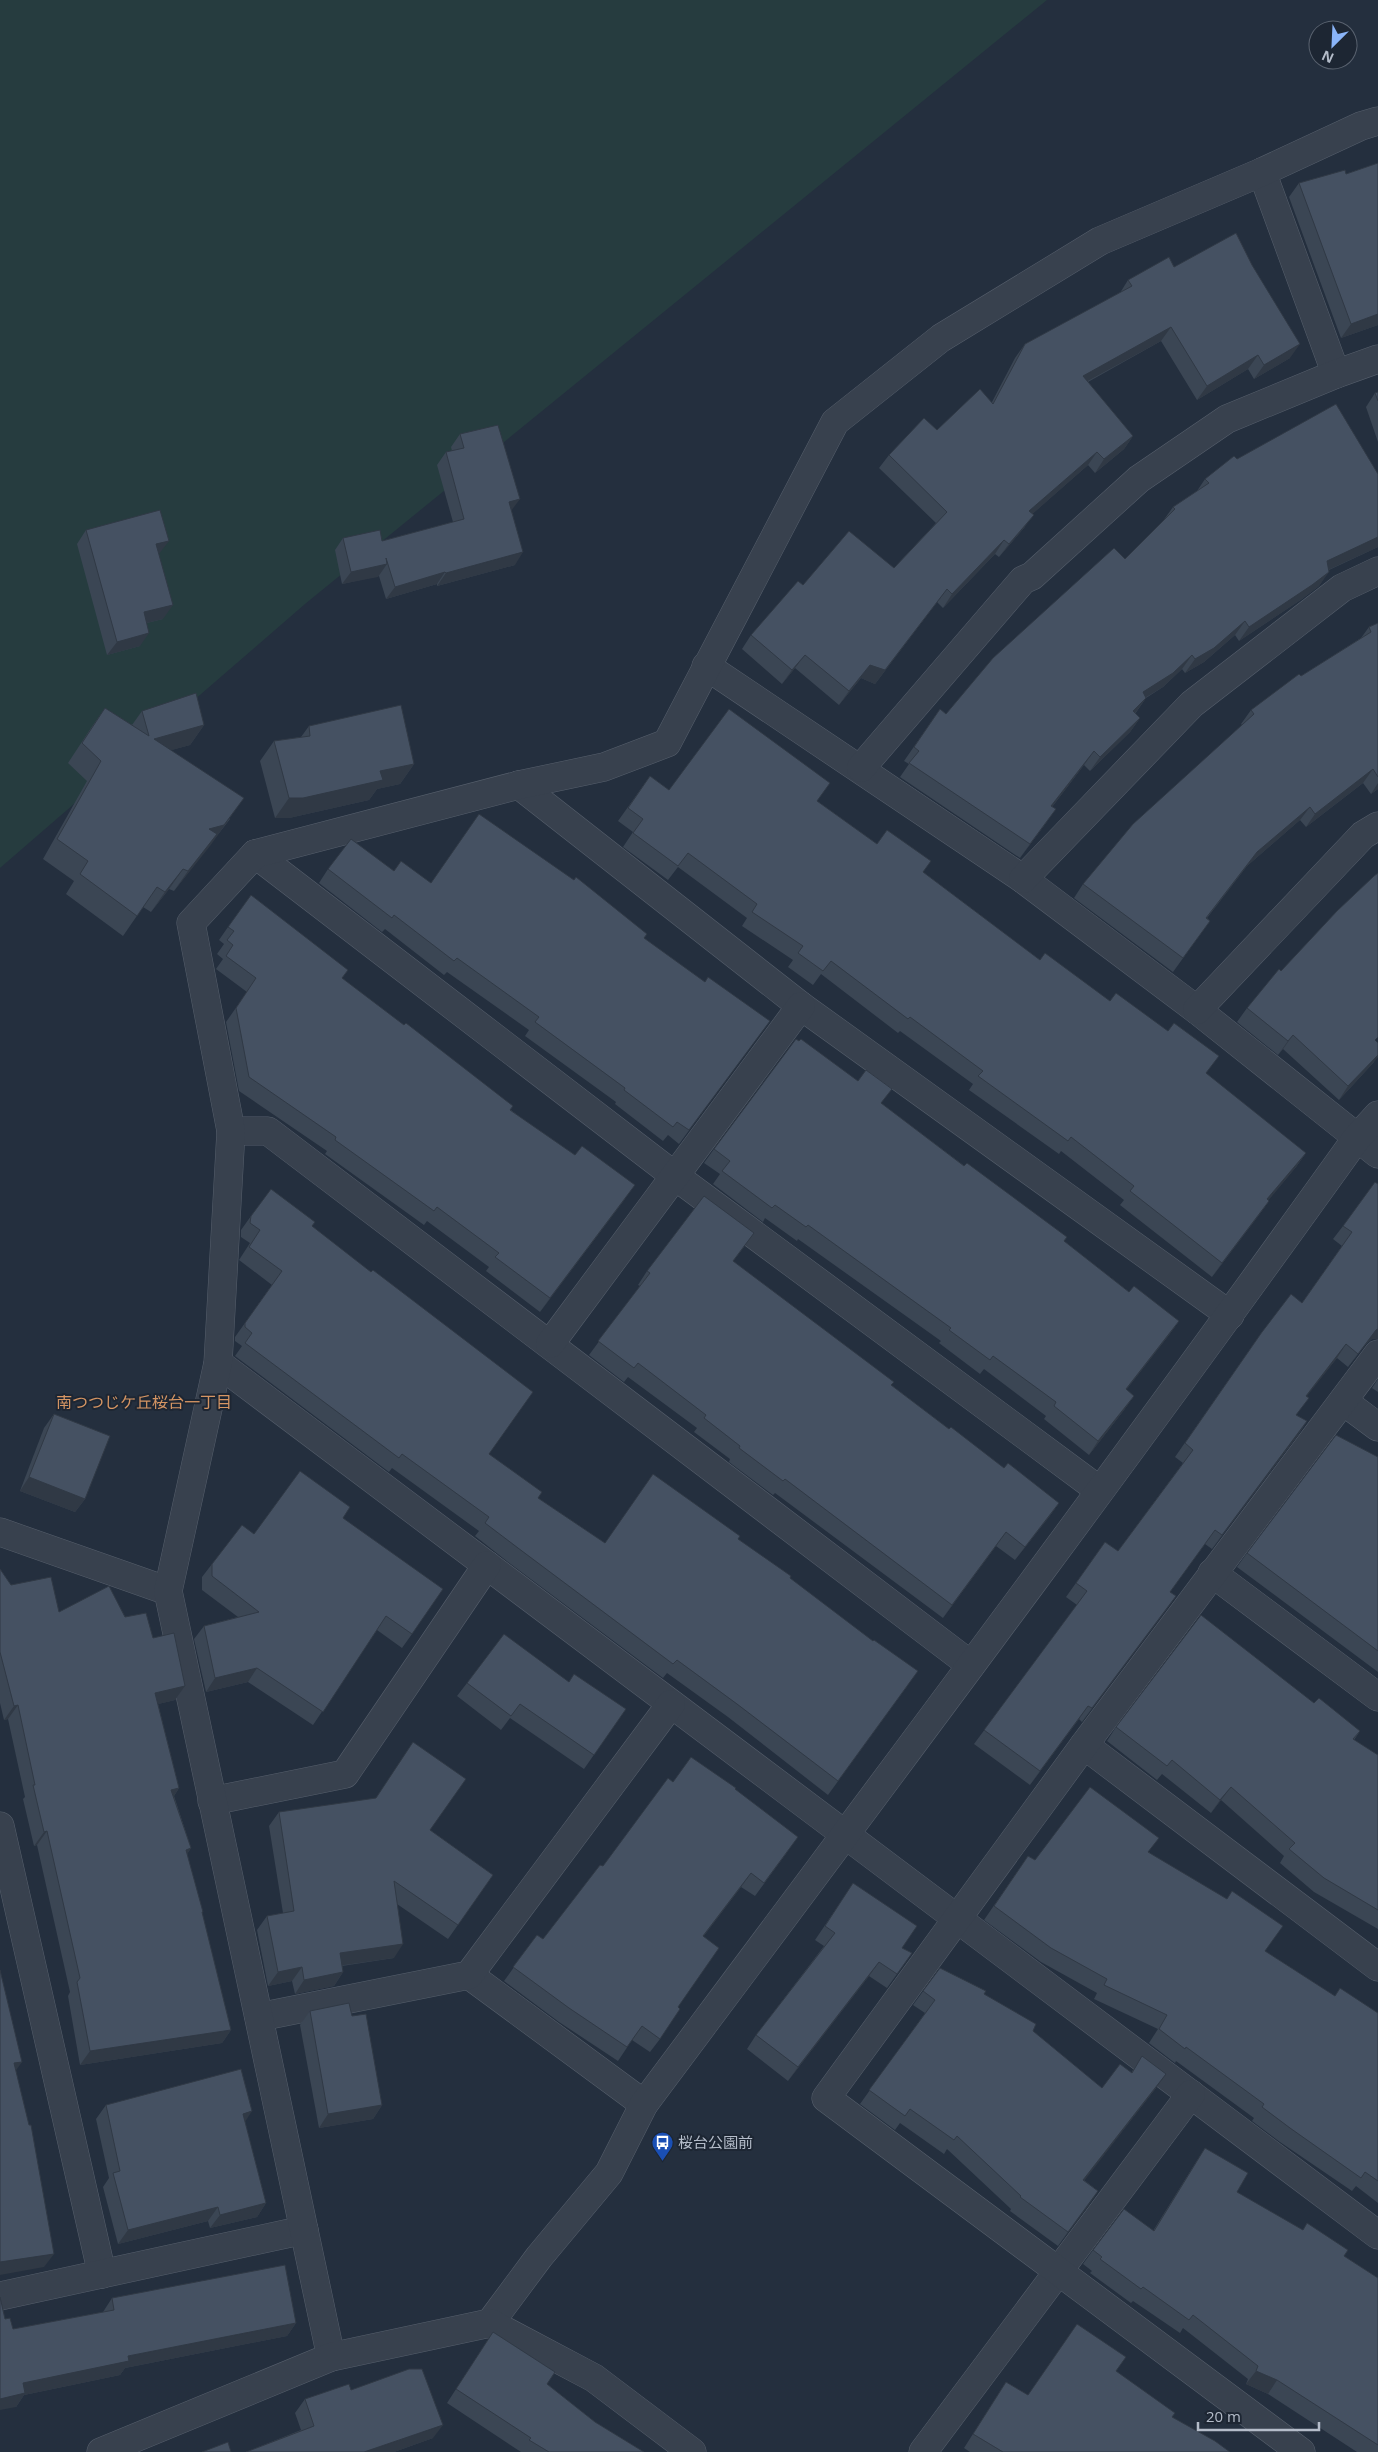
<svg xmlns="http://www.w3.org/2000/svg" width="1378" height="2452" viewBox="0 0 1378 2452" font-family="'Open Sans','Noto Sans JP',sans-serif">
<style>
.green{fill:#263c3f}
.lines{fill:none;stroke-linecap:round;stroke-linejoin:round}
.minor-casing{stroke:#565f6c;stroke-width:29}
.minor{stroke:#38414e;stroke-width:28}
.wall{fill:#3b4654}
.shaded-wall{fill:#303945}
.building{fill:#455162;stroke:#303945}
.labels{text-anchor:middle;stroke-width:4;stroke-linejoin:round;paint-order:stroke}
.poi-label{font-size:15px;fill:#b4bcc9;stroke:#1d2633;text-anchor:start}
.neighbourhood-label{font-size:16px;fill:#d59563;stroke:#1d2633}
</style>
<rect width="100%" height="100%" fill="#242f3e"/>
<path class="green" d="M0 0H1047L305 604 0 868Z"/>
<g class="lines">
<defs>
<g id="minor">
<path d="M1262 172 1336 374"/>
<path d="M706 666 1023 879 1197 1010 1378 1154"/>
<path d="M861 768 1023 580 1032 576 1139 479 1227 419 1336 374 1378 359"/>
<path d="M519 785 801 1006 1230 1315"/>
<path d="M255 854 675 1176 1099 1490"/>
<path d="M1023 879 1192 704 1342 588 1378 571"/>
<path d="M1197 1010 1363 835 1378 826"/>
<path d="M231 1131H268L971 1665"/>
<path d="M550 1344 801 1006"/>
<path d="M218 1363 1378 2235"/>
<path d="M1343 1401 1378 1427"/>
<path d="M0 1532 168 1591"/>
<path d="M1212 1573 1378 1697"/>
<path d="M1084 1745 1378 1967"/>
<path d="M212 1801 345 1774 487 1565"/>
<path d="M0 1826 102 2274"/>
<path d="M469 1975 644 2104"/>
<path d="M259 2017 469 1975 671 1704"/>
<path d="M0 2296 304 2230"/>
<path d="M490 2323 539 2257 609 2173 644 2104C883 1784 1123 1464 1356 1139L1378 1115"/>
<path d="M331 2357 168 1591 218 1363 231 1131 191 923 255 854 519 785 604 767 667 743 835 422 941 338 1100 241 1262 172 1361 126 1378 121"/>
<path d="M101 2452 331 2357 490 2323 594 2378 692 2452"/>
<path d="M923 2452 1191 2094"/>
<path d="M1301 2452 826 2098 1084 1745 1378 1354"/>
</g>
</defs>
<use href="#minor" class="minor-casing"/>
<use href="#minor" class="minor"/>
</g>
<g class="wall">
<path d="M1378 163V325L1341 338 1289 197 1299 183 1346 174Z"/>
<path d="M1174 267 1290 358 1254 379 1248 369 1197 400 1161 341 1088 382 1133 436 1124 449 1095 473 1088 465 1032 514 1024 528 999 557 995 554 943 608 937 602 875 684 861 678 839 705 795 668 782 684 742 649 751 635 803 585 894 568 936 523 879 468 889 455 992 402 1015 358 1025 344 1120 293 1128 280Z"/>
<path d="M1378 392V442L1366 407 1375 393Z"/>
<path d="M460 434 512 511 515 565 437 586V584L386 599 379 576 342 584 335 550 343 538 382 541 453 522 437 465 446 452 452 451 451 447Z"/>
<path d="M1237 459 1378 474V547L1329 570 1319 586 1302 599 1239 641 1235 635 1204 662 1185 673 1182 669 1163 687 1146 698 1135 714 1140 718 1130 732 1090 771 1084 765 1052 807 1046 823 1020 858 900 777 909 764 904 761 940 709 946 714 1125 559 1163 521 1173 507 1197 491 1205 479Z"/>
<path d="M86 530 159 554 163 619 147 623 140 646 107 655 77 544Z"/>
<path d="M1378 623V789L1371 794 1363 783 1306 827 1300 820 1247 866 1207 918 1210 921 1173 972 1074 898 1083 884 1242 725 1241 724 1251 710 1301 676 1361 638 1369 627Z"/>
<path d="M105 708 132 725 142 711 204 725 190 745 171 750 230 819 174 891 169 889 151 912 143 907 123 936 66 894 74 881 43 859 87 781 68 763 91 728Z"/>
<path d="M309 726 414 764 400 784 377 789 369 800 289 818H275L260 761 274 741 301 737Z"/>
<path d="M650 776 669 790 817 801 877 844 923 872 1040 960 1206 1074 1306 1153 1296 1167 1268 1200 1269 1201 1259 1215 1212 1277 1120 1205 1124 1200 1061 1151 1059 1154 969 1090 973 1084 900 1031 898 1033 821 974 813 985 788 967 793 960 742 926 747 918 678 867 668 880 623 847 633 832 618 821Z"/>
<path d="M328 869 394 871 431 883 644 938 760 1034 679 1144 668 1135 663 1141 615 1104 616 1102 525 1036 529 1030 447 972 444 975 385 929 382 932 319 883Z"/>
<path d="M228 927 348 970 342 978 625 1199 540 1312 486 1271 489 1267 427 1221 424 1225 325 1154 327 1151 239 1091 226 1022 247 992 216 969 223 959 217 954 224 944 219 940Z"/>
<path d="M1247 1008 1377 1042 1374 1062 1339 1100 1283 1049 1278 1055 1237 1022Z"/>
<path d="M882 1104 1064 1241 1129 1292 1179 1321 1169 1335 1126 1390 1134 1396 1124 1410 1089 1455 1044 1419 1046 1416 984 1369 980 1374 939 1343 941 1341 798 1239 797 1241 765 1218 763 1222 713 1184 720 1174 704 1163 714 1149Z"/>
<path d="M1378 1184V1339H1372L1366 1344 1348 1367 1337 1358 1306 1396 1296 1415 1307 1421 1298 1435 1212 1549 1205 1544 1170 1592 1176 1596 1166 1610 1082 1722 1079 1719 1030 1785 974 1744 1077 1605 1066 1597 1105 1542 1118 1551 1183 1463 1175 1457 1262 1332 1302 1303 1342 1246 1333 1239 1343 1226Z"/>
<path d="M251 1216 312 1226 489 1454 538 1498 605 1543 738 1539 790 1578 908 1685 828 1795 728 1717 667 1673 663 1678 508 1562 475 1536 479 1531 392 1468 389 1472 235 1356 242 1346 235 1341V1337L272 1285 239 1260 250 1243 241 1237V1230Z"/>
<path d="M744 1247 733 1261 891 1385 949 1429 1004 1468 1059 1503 1049 1517 1015 1560 996 1546 943 1618 775 1493 773 1495 729 1462 730 1459 694 1432 697 1428 628 1377 624 1382 589 1355 640 1286 638 1285 647 1271Z"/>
<path d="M1378 1379V1392L1372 1388Z"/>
<path d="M54 1414 85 1499 75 1512 20 1491 44 1428Z"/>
<path d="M1378 1457V1672L1237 1567 1247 1553Z"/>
<path d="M343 1518 412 1634 402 1648 377 1630 313 1725 248 1682 206 1692 194 1639 204 1626 238 1617 202 1590V1577L212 1564 254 1534Z"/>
<path d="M0 1569 11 1585 59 1612 125 1617 153 1638 185 1686 175 1700 158 1704 179 1788 174 1796 191 1848 187 1854 231 2030 222 2043 80 2065 68 1996 70 1992 37 1845 34 1846 23 1799 25 1797 8 1719 4 1720 0 1703Z"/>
<path d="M569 1682 626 1709 584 1769 510 1718 501 1730 457 1696 467 1683Z"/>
<path d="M1314 1703 1360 1731 1354 1740 1378 1755V1929L1314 1892 1280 1863 1284 1856 1221 1800 1211 1813 1162 1774 1157 1780 1107 1741 1116 1727Z"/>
<path d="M673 1782 735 1789 788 1851 755 1896 741 1887 703 1937 678 2007 660 2039 650 2052 632 2040 618 2061 559 2022 504 1981 537 1935 543 1939Z"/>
<path d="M279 1812 430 1830 493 1875 448 1939 397 1904 394 1958 342 1966 343 1972 334 1986 295 1994 292 1981 268 1986 257 1930 267 1916 283 1913 269 1826Z"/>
<path d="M1149 1852 1265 1951 1335 1996 1378 2013V2203L1356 2186 1352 2191 1280 2142 1252 2121 1254 2118 1176 2061 1175 2063 1149 2043 1158 2029 1094 1999 1097 1993 1041 1962 984 1920 1028 1856 1035 1860Z"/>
<path d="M844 1897 902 1948 912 1953 887 1988 869 1976 788 2081 747 2049 756 2035 824 1946 815 1940Z"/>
<path d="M940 1968 984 1994 1033 2031 1102 2088 1131 2073 1142 2056 1156 2088 1084 2180 1098 2191 1058 2246 1010 2211 1011 2209 947 2149 944 2154 900 2123 895 2130 860 2104 925 2013 913 2005Z"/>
<path d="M310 2011 352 2016 382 2105 373 2119 319 2128 300 2025Z"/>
<path d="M106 2105 245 2122 266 2203 257 2217 210 2228 208 2221 118 2244 103 2187 109 2178 96 2119Z"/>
<path d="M1205 2148 1237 2192 1344 2256 1378 2278V2452H1357L1268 2394 1246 2384 1248 2379 1183 2328 1180 2333 1133 2301 1131 2303 1090 2273 1092 2271 1083 2264 1093 2250 1153 2231 1196 2162Z"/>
<path d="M112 2298 296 2323 287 2336 125 2368 120 2375 24 2395 16 2407 5 2319 13 2329 103 2312Z"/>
<path d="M493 2332 547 2384 595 2422 644 2452H521L447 2403Z"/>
<path d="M1116 2371 1172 2417 1230 2452H970L964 2448 997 2396 1006 2382 1028 2395Z"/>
<path d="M351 2390 433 2438 394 2452H246L301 2430 295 2413 305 2399Z"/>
</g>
<g class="shaded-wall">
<path d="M1378 314V325L1341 338 1351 324Z"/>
<path d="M1171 327 1161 341 1073 389 1083 376Z"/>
<path d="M1300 344 1290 358 1254 379 1264 365Z"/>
<path d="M1258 355 1248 369 1197 400 1207 386Z"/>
<path d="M1133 436 1124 449 1095 473 1104 459Z"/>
<path d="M1097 452 1088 465 1020 525 1029 511Z"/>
<path d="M520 499 511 511 509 502Z"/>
<path d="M1034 515 1024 528 999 557 1009 544Z"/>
<path d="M1378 537V547L1317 575 1327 561Z"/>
<path d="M1004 540 995 554 943 608 952 594Z"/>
<path d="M169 541 159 554 156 544Z"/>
<path d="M523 552 515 565 437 586 446 573Z"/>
<path d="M387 564 378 577 342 584 351 572Z"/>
<path d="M445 572 437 584 386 599 395 587Z"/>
<path d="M1329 572 1319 586 1302 599 1239 641 1249 627Z"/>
<path d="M947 589 875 684 861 678 839 705 849 691 870 665Z"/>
<path d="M173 605 163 619 134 626 144 612Z"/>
<path d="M1245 621 1235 635 1204 662 1185 673 1195 659Z"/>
<path d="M149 633 140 646 107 655 117 642Z"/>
<path d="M805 655 795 668 782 684 792 670Z"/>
<path d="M1192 655 1182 669 1163 687 1133 705 1143 692Z"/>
<path d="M1146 698 1136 712 1123 725 1133 711Z"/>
<path d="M1140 718 1130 732 1090 771 1100 757Z"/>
<path d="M204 725 190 745 140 759 154 739Z"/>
<path d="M1094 751 1084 765 1042 820 1051 806Z"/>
<path d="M414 764 400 784 377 789 369 800 289 818H275L289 798 380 771Z"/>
<path d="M1373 769 1363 783 1306 827 1315 814Z"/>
<path d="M1378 783V789L1371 794Z"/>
<path d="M244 798 210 846 174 891 188 871 209 829Z"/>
<path d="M1310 807 1300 820 1247 866 1197 932 1257 852Z"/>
<path d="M1056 809 1046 823 1020 858 1030 844Z"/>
<path d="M183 869 169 889 151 912 165 892Z"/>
<path d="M1293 1035 1283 1049 1278 1055 1288 1041Z"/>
<path d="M1378 1055V1057L1374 1062 1339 1100 1348 1086Z"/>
<path d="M1306 1153 1296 1167 1258 1213 1267 1199Z"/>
<path d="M635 1185 625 1199 540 1312 550 1298Z"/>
<path d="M1269 1201 1259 1215 1212 1277 1222 1263Z"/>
<path d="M1179 1321 1169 1335 1116 1403 1126 1389Z"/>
<path d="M1378 1329V1339H1372L1366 1344 1348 1367 1376 1330Z"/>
<path d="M1346 1344 1337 1358 1296 1410 1306 1396Z"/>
<path d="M1134 1396 1124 1410 1089 1455 1098 1441Z"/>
<path d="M1307 1421 1298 1435 1212 1549 1222 1535Z"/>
<path d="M29 1477 85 1499 75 1512 20 1491Z"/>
<path d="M1059 1503 1049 1517 1015 1560 1025 1547Z"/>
<path d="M1006 1532 996 1546 943 1618 952 1605Z"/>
<path d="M1176 1596 1166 1610 1082 1722 1092 1708Z"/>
<path d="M257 1668 248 1682 206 1692 215 1678Z"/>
<path d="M185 1686 175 1700 146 1707 155 1693Z"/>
<path d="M18 1705 8 1719 4 1720 14 1706Z"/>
<path d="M1088 1706 1079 1719 1030 1785 1040 1771Z"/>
<path d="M1231 1787 1211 1813 1220 1800Z"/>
<path d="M179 1788 170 1802 171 1790Z"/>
<path d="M47 1831 37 1845 34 1846 44 1832Z"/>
<path d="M191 1848 182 1862 186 1850Z"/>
<path d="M751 1873 741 1887 693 1950 703 1936Z"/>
<path d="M403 1944 394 1958 330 1967 340 1953Z"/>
<path d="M879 1962 869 1976 788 2081 798 2067Z"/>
<path d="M302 1967 292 1981 268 1986 278 1972Z"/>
<path d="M343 1972 334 1986 295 1994 304 1980Z"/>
<path d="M231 2030 222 2043 80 2065 90 2051Z"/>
<path d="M22 2062 12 2076 14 2063Z"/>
<path d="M1166 2074 1156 2088 1074 2194 1083 2180Z"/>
<path d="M382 2105 373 2119 319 2128 328 2114Z"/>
<path d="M252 2111 243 2125V2114Z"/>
<path d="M1098 2191 1089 2205 1058 2246 1068 2232Z"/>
<path d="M266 2203 257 2217 210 2228 220 2215Z"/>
<path d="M218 2207 208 2221 118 2244 128 2230Z"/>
<path d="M54 2254 44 2267 0 2275V2262Z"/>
<path d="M296 2323 287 2336 125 2368 120 2375 24 2395 16 2407 0 2410V2399L23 2383 128 2356Z"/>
<path d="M1256 2371 1277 2380 1268 2394 1246 2384Z"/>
<path d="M443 2425 433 2438 394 2452H364Z"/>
</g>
<g class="building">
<path d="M1378 163V314L1351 324 1299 183 1345 170 1346 174Z"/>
<path d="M1236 233 1252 265 1300 344 1264 365 1258 355 1207 386 1171 327 1083 376 1133 436 1104 459 1097 452 1029 511 1034 515 1009 544 1004 540 952 594 947 589 885 670 870 665 849 691 805 655 792 670 751 635 798 581 803 585 849 531 894 568 947 512 889 455 924 418 937 430 980 389 993 404 1025 344 1132 286 1128 280 1169 257 1174 267Z"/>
<path d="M1378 392V401L1375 393Z"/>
<path d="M1336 404 1378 474V537L1327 561 1329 572 1312 585 1249 627 1245 621 1214 648 1195 659 1192 655 1173 673 1143 692 1146 698 1133 711 1140 718 1100 757 1094 751 1051 806 1056 809 1030 844 909 763 919 751 914 747 940 709 946 714 993 658 1114 548 1125 559 1175 509 1173 507 1209 483 1205 479 1234 456 1237 459Z"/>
<path d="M498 425 520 499 509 502 523 552 446 573 445 572 395 587 386 558 387 564 351 572 343 538 380 530 382 541 464 519 446 452 464 448 460 434Z"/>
<path d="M160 510 169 541 156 544 173 605 144 612 149 633 117 642 86 530Z"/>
<path d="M1378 623V777L1373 769 1315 814 1310 807 1257 852 1206 918 1210 921 1183 958 1083 884 1133 824 1254 714 1251 710 1299 674 1301 676 1371 632 1369 627Z"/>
<path d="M196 693 204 725 154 739 244 798 224 825 209 829 217 834 188 871 183 869 165 892 157 887 137 916 80 874 88 861 57 839 101 761 82 743 105 708 149 736 142 711Z"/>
<path d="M401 705 414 764 380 771 383 780 303 798H289L274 741 310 736 309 726Z"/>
<path d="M729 709 830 783 817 801 877 844 887 830 931 861 923 872 1040 960 1045 953 1110 1001 1116 993 1168 1031 1174 1023 1219 1056 1206 1073 1306 1153 1267 1199 1269 1201 1222 1263 1130 1191 1134 1186 1071 1137 1068 1141 978 1076 983 1071 910 1017 908 1019 831 961 823 971 798 953 803 946 752 912 757 904 688 853 678 866 633 833 643 819 628 808 650 776 669 790Z"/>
<path d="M479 814 574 880 576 877 647 934 644 938 705 982 708 977 770 1021 689 1130 677 1122 673 1127 624 1090 625 1088 535 1022 539 1017 457 958 454 961 394 915 392 918 328 869 351 839 394 871 401 861 431 883Z"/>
<path d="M1378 873V1037L1375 1040 1378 1043V1055L1348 1086 1293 1035 1288 1041 1247 1008 1279 969 1281 971 1337 911 1374 876Z"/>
<path d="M251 895 348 970 342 978 404 1025 406 1023 513 1106 510 1110 575 1155 582 1146 635 1185 550 1298 495 1257 499 1253 437 1207 434 1211 335 1140 336 1137 249 1077 236 1008 256 978 226 956 233 945 227 940 234 931 228 927Z"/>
<path d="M796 1039 799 1041 801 1039 858 1081 866 1070 892 1089 881 1103 964 1166 967 1163 1067 1237 1064 1241 1129 1292 1134 1286 1179 1321 1126 1389 1134 1396 1098 1441 1054 1406 1056 1402 993 1356 990 1360 949 1330 951 1328 808 1225 806 1227 775 1205 772 1208 722 1171 730 1161 714 1149Z"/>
<path d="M1375 1182 1378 1184V1329L1376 1330 1358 1354 1346 1344 1306 1396 1309 1398 1296 1415 1307 1421 1222 1535 1215 1530 1170 1592 1176 1596 1092 1708 1088 1706 1040 1771 984 1730 1087 1591 1076 1583 1105 1542 1118 1551 1193 1450 1185 1443 1262 1332 1291 1294 1302 1303 1352 1232 1343 1226Z"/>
<path d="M271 1189 315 1222 312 1226 371 1272 373 1270 533 1392 489 1454 542 1492 538 1498 605 1543 653 1474 740 1536 738 1539 791 1576 790 1578 873 1641 874 1640 918 1671 838 1781 737 1704 677 1660 673 1664 518 1548 485 1523 489 1517 402 1454 399 1458 245 1343 252 1333 245 1327V1323L282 1271 249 1247 260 1230 250 1223 251 1216Z"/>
<path d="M704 1196 754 1233 733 1261 894 1382 891 1385 949 1429 951 1427 1004 1468 1008 1463 1059 1503 1025 1547 1006 1532 952 1605 785 1479 783 1481 739 1448 740 1446 704 1418 706 1415 638 1363 634 1368 598 1341 650 1273 647 1271Z"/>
<path d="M54 1414 110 1436 85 1499 29 1477Z"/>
<path d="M1336 1435 1378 1457V1651L1247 1553Z"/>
<path d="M300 1471 350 1507 343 1518 443 1589 412 1634 386 1616 323 1712 257 1668 215 1678 204 1626 259 1612 212 1576V1564L242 1525 254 1534Z"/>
<path d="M0 1569 11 1585 51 1577 59 1612 109 1586 125 1617 146 1613 153 1638 174 1633 185 1686 155 1693 179 1788 171 1790 191 1848 186 1850 203 1912H202L231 2030 90 2051 77 1982 80 1978 47 1831 44 1832 33 1785H35L18 1705 14 1706 0 1652Z"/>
<path d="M1201 1615 1314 1703 1319 1698 1360 1731 1353 1739 1378 1755V1910L1324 1878 1289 1849 1295 1843 1231 1787 1220 1800 1172 1760 1167 1766 1116 1727Z"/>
<path d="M504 1634 569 1682 574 1674 626 1709 594 1755 520 1704 511 1716 467 1683Z"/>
<path d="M413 1742 466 1779 430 1830 493 1875 458 1925 394 1881 403 1944 340 1953 343 1972 304 1980 302 1967 278 1972 267 1916 294 1911 279 1812 376 1798Z"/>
<path d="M691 1757 736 1788 735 1789 798 1837 764 1883 751 1873 703 1936 719 1948 678 2007 680 2009 660 2039 642 2026 627 2047 569 2008 513 1967 537 1935 543 1939 600 1865 603 1866 668 1778 673 1782Z"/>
<path d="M1090 1787 1159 1838 1148 1852 1227 1899 1232 1891 1283 1926 1265 1951 1335 1996 1340 1988 1378 2013V2181L1365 2172 1361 2178 1290 2128 1262 2107 1264 2104 1186 2047 1185 2049 1159 2029 1167 2015 1104 1985 1107 1979 1051 1948 994 1906 1028 1856 1035 1860Z"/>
<path d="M853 1883 917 1926 902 1948 912 1953 897 1974 879 1962 798 2067 756 2035 835 1933 825 1926Z"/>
<path d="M940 1968 986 1991 984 1994 1036 2024 1033 2031 1102 2088 1120 2064 1132 2073 1142 2056 1166 2074 1083 2180 1098 2191 1068 2232 1020 2197 1021 2196 957 2136 954 2140 910 2109 905 2116 869 2090 935 2000 923 1991Z"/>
<path d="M0 1970 22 2062 14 2063 29 2125H31L54 2254 0 2262Z"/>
<path d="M349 2003 352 2016 366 2014 382 2105 328 2114 310 2011Z"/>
<path d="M241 2069 252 2111 243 2114 266 2203 220 2215 218 2207 128 2230 113 2173 120 2171 106 2105Z"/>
<path d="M1205 2148 1248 2173 1237 2192 1303 2230 1307 2223 1348 2250 1344 2256 1378 2278V2445L1277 2380 1256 2371 1258 2366 1193 2315 1189 2320 1143 2287 1141 2289 1100 2259 1102 2257 1093 2250 1124 2209 1154 2231Z"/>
<path d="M285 2265 296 2323 128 2356 129 2361 23 2383 25 2393 0 2399V2297L5 2319 10 2318 13 2329 114 2310 112 2298Z"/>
<path d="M1077 2324 1126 2357 1116 2371 1175 2413 1172 2417 1215 2441 1230 2452H1003L973 2434 1006 2382 1028 2395Z"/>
<path d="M493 2332 555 2372 547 2384 595 2422 644 2452H549L529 2440 531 2438 456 2389Z"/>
<path d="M409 2369H422L443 2425 364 2452H246L314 2426 305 2399 349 2384 351 2390Z"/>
<path d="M228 2442 231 2452H202Z"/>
</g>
<defs>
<symbol id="bus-pin" viewBox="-11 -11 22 30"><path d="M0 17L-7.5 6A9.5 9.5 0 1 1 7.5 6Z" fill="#1a4fb4" stroke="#1d2633"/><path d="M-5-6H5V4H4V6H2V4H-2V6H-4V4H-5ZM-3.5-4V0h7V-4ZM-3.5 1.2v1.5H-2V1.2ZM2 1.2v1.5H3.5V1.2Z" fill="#fff"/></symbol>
</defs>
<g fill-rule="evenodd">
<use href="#bus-pin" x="650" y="2130" width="25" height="34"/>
</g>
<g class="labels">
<g class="poi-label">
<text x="678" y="2148">桜台公園前</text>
</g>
<g class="neighbourhood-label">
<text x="144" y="1408">南つつじケ丘桜台一丁目</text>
</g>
</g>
<g transform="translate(1333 45) rotate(204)"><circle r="24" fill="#1d2633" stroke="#59626f"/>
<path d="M0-4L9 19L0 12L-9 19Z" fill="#8ab4f8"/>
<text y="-8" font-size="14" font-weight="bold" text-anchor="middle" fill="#b4bcc9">N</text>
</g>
<path d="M1198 2422v8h121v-8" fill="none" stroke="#b4bcc9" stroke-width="2.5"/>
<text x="1206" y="2422" font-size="15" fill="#b4bcc9" stroke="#1d2633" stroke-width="4" paint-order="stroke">20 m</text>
</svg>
